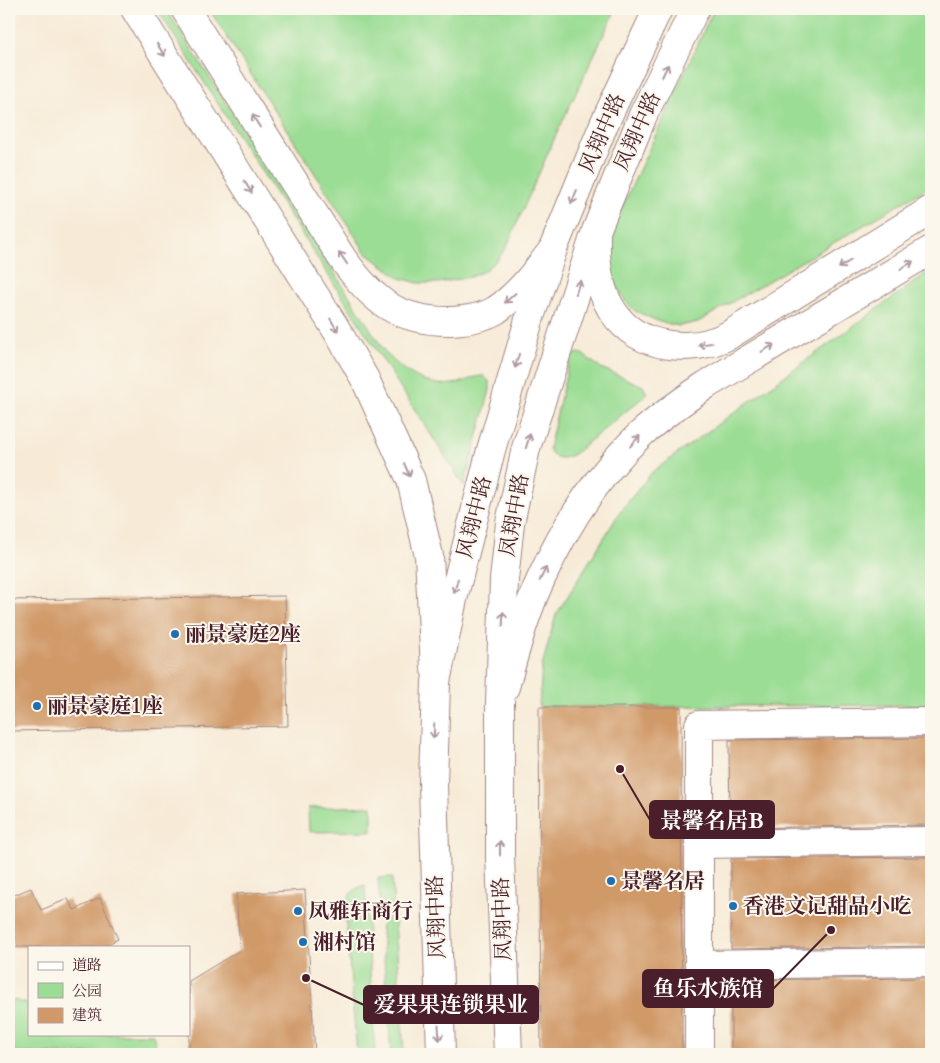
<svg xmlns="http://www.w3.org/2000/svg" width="940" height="1063" viewBox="0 0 940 1063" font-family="Cardo,'Noto Serif SC',serif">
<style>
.green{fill:#9bdd94;stroke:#727e60}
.building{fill:#d09967}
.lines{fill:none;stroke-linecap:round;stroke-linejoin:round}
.minor-casing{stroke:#a08581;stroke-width:30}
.secondary-casing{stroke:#a08581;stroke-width:30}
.primary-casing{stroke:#a08581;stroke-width:30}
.minor{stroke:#fff;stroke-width:28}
.secondary{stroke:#fff;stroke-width:28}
.primary{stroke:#fff;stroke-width:28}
.oneway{stroke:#ae9aa0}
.poi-dot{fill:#1f6fb2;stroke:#fbf7ec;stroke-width:2}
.labels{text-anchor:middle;stroke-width:4;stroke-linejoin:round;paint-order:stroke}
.street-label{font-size:21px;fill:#4a1f2b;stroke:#fbf7ec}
.poi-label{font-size:21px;font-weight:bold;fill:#4a1f2b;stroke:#fbf7ec;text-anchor:start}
.leader{fill:none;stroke:#4a1f2b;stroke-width:2}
.callout-dot{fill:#4a1f2b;stroke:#fbf7ec;stroke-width:2}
.callout{fill:#4a1f2b;stroke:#4a1f2b;stroke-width:2}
.callout-label{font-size:22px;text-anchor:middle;font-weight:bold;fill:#fff}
</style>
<rect width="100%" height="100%" fill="#fbf7ec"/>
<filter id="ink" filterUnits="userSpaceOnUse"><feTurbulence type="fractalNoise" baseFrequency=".02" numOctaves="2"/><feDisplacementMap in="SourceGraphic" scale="10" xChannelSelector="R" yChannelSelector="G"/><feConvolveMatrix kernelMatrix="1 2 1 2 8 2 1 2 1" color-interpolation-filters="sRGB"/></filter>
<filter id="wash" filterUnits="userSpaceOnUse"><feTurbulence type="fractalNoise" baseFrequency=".0096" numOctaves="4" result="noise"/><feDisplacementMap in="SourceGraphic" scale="20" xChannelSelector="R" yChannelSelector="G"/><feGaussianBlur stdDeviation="1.12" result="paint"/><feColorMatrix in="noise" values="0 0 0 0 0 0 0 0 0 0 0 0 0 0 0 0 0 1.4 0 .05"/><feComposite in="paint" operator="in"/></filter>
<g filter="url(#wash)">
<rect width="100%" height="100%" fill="#f7ebd7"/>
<g class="green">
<path d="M157 9H166L385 352C403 372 430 390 458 383 468 381 473 376 484 376L490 382V390L464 486Z"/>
<path d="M209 9H616L555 137 506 248 497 260 484 271 470 277 438 283H418L400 278 366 253Z"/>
<path d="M714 9H931V186L698 322 679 326 660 322 635 311 625 301 611 274 606 254 611 231Z"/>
<path d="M931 270V705L539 707 542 666 556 615 620 512 652 472Z"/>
<path d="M577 353 582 354 601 368 643 386 647 394 574 454C566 458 561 460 552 455L549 448 570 358Z"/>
<path d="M372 806V831L309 832 308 808Z"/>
<path d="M392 877 404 1054H391L378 878Z"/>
<path d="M365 885 375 1054H357L345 912C346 898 351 889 365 885Z"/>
<path d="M9 999 29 1004V1034H153L158 1054H9Z"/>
</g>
<g id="blocks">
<g class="building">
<path d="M285 596 288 726 9 731V600Z"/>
<path d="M539 707H681L682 1054H541Z"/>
<path d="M931 738V825L730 828 729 740Z"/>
<path d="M931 857V946L731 949V859Z"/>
<path d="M31 888 41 910 68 899 74 910 100 898 118 939 102 947H13L9 937V897Z"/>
<path d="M305 890 315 1054H189V981L240 950 236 894Z"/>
<path d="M931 978V1054H731V980Z"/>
</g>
</g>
</g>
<g filter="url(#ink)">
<use href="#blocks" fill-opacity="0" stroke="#a08581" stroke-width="1"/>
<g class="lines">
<defs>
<g id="minor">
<path d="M699 844 931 841"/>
<path d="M699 965 931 962"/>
<path d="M699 1054V725L931 722"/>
</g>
<g id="secondary">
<path d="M135 9 336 329 365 379 411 480 429 556 435 669"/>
<path d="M185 9 342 258C372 300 397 322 452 321 467 320 483 318 496 310 518 295 535 273 551 252"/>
<path d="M596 235C595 262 598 290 614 313 638 349 693 354 729 335L931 210"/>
<path d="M505 687C515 651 525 613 541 579 565 526 599 473 642 433 662 415 684 400 706 385L931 250"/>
</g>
<g id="primary">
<path d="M441 1054 433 784 436 682 453 599 491 450 529 320 553 249 604 124 658 9"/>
<path d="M508 1054 500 856V703L504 580 510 523 526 448 596 231 643 115 695 9"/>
</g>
</defs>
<use href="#minor" class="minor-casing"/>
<use href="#secondary" class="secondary-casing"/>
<use href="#primary" class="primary-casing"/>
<use href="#minor" class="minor"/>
<use href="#secondary" class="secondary"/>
<use href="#primary" class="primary"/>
</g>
<defs><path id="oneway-shaft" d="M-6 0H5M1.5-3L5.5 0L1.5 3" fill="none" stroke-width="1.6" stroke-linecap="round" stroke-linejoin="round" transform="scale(1.25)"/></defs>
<g class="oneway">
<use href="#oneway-shaft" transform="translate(161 50) rotate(58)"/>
<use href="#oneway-shaft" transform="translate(665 71) rotate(-64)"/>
<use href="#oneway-shaft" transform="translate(256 121) rotate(-122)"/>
<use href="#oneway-shaft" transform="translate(248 187) rotate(58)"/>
<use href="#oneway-shaft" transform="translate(574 197) rotate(112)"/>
<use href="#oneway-shaft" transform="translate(343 258) rotate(-124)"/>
<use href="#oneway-shaft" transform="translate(845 264) rotate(148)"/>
<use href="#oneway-shaft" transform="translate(907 265) rotate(-31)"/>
<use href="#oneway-shaft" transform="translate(578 287) rotate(-72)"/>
<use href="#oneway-shaft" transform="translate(510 298) rotate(138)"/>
<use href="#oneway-shaft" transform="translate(334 325) rotate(59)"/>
<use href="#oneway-shaft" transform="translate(705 344) rotate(171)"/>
<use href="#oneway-shaft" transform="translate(768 348) rotate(-31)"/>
<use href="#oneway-shaft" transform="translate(517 361) rotate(106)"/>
<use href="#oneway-shaft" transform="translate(528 441) rotate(-73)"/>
<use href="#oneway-shaft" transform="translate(635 441) rotate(-48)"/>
<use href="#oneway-shaft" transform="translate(407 470) rotate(67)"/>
<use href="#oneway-shaft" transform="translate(543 574) rotate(-64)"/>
<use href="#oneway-shaft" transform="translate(456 586) rotate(105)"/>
<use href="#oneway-shaft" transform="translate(503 619) rotate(-88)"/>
<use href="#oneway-shaft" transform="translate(434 731) rotate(92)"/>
<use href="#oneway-shaft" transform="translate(500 848) rotate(-90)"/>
<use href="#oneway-shaft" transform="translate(439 1033) rotate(86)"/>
</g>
</g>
<g class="poi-dot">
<circle cx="175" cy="634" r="5"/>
<circle cx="37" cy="706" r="5"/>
<circle cx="611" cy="881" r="5"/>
<circle cx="733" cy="906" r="5"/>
<circle cx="298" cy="911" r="5"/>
<circle cx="303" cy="942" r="5"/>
</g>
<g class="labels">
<g class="street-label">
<text transform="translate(637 131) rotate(-66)" y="7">凤翔中路</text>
<text transform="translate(602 133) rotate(-67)" y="7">风翔中路</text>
<text transform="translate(514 515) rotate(-80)" y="7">凤翔中路</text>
<text transform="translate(474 517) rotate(-76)" y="7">风翔中路</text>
<text transform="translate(436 917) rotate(-92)" y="7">风翔中路</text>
<text transform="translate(502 919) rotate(-92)" y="7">凤翔中路</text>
</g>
<g class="poi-label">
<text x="185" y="641">丽景豪庭2座</text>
<text x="47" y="713">丽景豪庭1座</text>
<text x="621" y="888">景馨名居</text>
<text x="743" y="913">香港文记甜品小吃</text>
<text x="308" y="918">凤雅轩商行</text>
<text x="313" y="949">湘村馆</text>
</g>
</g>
<path class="leader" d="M620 769L650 820M831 930L773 989M306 978L364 1005"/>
<g class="callout-dot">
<circle cx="620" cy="769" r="5"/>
<circle cx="831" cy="930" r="5"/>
<circle cx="306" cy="978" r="5"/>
</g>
<g class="callout">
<rect x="650" y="801" width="124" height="37" rx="5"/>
<rect x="643" y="970" width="130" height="37" rx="5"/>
<rect x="364" y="986" width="174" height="37" rx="5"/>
</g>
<g class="callout-label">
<text x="712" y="828">景馨名居B</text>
<text x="708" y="996">鱼乐水族馆</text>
<text x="451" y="1012">爱果果连锁果业</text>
</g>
<rect width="940" height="1063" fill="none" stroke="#fbf7ec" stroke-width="30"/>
<rect x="28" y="946" width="162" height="90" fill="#fbf7ec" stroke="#b4a19f"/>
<rect x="38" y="962" width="25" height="8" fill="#ffffff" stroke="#b4a19f"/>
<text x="72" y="970" font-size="15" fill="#4a1f2b">道路</text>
<rect x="38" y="983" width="25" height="15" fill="#9bdd94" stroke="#b4a19f"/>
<text x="72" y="996" font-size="15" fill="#4a1f2b">公园</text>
<rect x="38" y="1008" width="25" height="15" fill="#d09967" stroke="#b4a19f"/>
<text x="72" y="1020" font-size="15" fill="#4a1f2b">建筑</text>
</svg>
